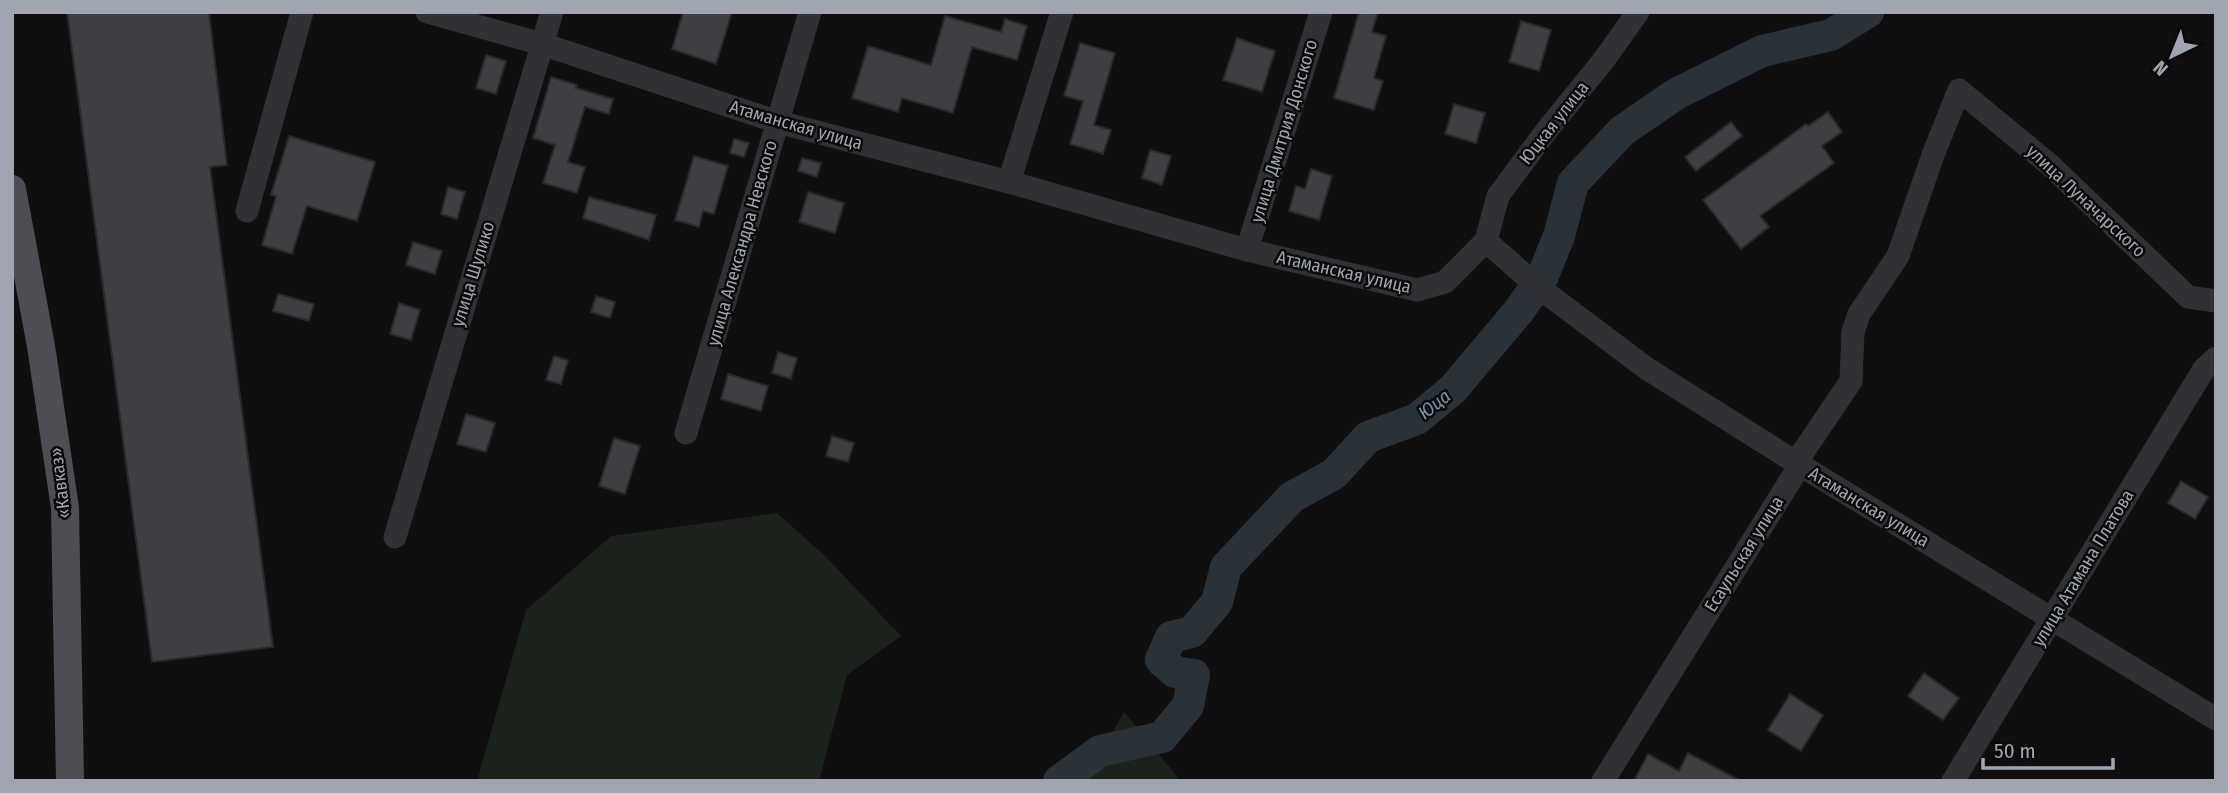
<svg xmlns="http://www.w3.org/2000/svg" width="2228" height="793" viewBox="0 0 2228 793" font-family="'Fira Sans Condensed',sans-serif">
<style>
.green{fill:#1b221c}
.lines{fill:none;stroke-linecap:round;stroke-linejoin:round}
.river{stroke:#293238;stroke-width:32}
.building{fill:#3e3f43;stroke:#29292c;stroke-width:2}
.minor{stroke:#303135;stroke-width:23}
.major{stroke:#4c4e54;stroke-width:28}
.labels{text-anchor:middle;stroke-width:5;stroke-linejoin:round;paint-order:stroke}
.street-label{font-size:18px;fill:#a0a6b1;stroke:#0a0a0b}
.water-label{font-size:19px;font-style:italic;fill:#7795ac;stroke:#0a0a0b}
</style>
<rect width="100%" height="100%" fill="#0f0f10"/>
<g class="green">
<path d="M777 513 825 556 901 636 847 675 819 781H477L526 610 611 536Z"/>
<path d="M1124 712 1180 780V781H1084Z"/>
</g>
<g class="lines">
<path class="river" d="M1059 781 1100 751 1162 737 1188 706 1194 675 1175 672 1161 660 1171 637 1192 632 1217 602 1226 567 1292 497 1334 474 1368 437 1417 419 1453 389 1518 312 1542 278 1559 236 1573 183 1622 131 1676 94 1762 51 1831 35 1868 12"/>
</g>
<g class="building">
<path d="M67 12H209L227 165 210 167 273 647 152 662Z"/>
<path d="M683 12H732L716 64 672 49Z"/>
<path d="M1359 12H1378L1372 32 1386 36 1374 78 1383 81 1374 110 1334 98Z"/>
<path d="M945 16 1001 32 1005 19 1027 26 1017 60 972 47 953 113 902 98 898 112 852 98 868 46 931 65Z"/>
<path d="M1521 21 1551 30 1539 71 1509 62Z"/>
<path d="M1237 38 1275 51 1262 92 1223 80Z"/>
<path d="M1080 43 1115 53 1094 125 1111 130 1103 154 1070 144 1083 101 1064 96Z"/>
<path d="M486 55 506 61 496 94 476 88Z"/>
<path d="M551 77 577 85 576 88 613 99 609 114 585 107 568 162 585 167 577 193 543 183 555 145 533 138Z"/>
<path d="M1454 104 1485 113 1476 143 1445 134Z"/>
<path d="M1828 112 1842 132 1822 146 1834 163 1760 216 1769 227 1741 249 1703 200 1806 124 1808 126Z"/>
<path d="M1731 122 1742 136 1696 171 1685 157Z"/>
<path d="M289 136 375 162 357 221 307 206 292 254 262 245 276 196 271 195Z"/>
<path d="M734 139 749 143 744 157 730 153Z"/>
<path d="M1150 150 1171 156 1162 185 1142 178Z"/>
<path d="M694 156 728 166 714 214 703 211 699 227 675 220Z"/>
<path d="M802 158 821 163 817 177 798 171Z"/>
<path d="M1311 169 1332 176 1319 220 1289 211 1296 186 1305 189Z"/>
<path d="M448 187 465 192 457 219 441 214Z"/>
<path d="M808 192 844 203 835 233 799 222Z"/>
<path d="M589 197 656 215 649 240 583 218Z"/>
<path d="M413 242 442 251 435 274 406 265Z"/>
<path d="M278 294 314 304 309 321 273 311Z"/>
<path d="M596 296 615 302 610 318 591 312Z"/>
<path d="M399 303 420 310 411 340 390 334Z"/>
<path d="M778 352 797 358 791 379 772 373Z"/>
<path d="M554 356 568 360 561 384 546 380Z"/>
<path d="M728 374 768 386 761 411 721 399Z"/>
<path d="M466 414 495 423 486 452 457 444Z"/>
<path d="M832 436 854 443 848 462 826 456Z"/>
<path d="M614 438 640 446 625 494 599 486Z"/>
<path d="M2181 481 2208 497 2195 519 2168 503Z"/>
<path d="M1924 673 1959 698 1943 720 1908 696Z"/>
<path d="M1790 694 1823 715 1801 751 1768 730Z"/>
<path d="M1688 753 1741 781H1634L1648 754 1679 771Z"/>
</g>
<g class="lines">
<g class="minor">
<path d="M427 12 542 44 778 122 1009 182 1247 250 1417 290 1445 282 1486 241"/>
<path d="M1009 182 1062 12"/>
<path d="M247 211 302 12"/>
<path d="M1486 241 1537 286 1646 368 1800 465 2216 719"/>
<path d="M1486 241 1498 196 1547 130 1603 61 1638 12"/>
<path d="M1247 250 1321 12"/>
<path d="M686 433 810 12"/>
<path d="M395 537 552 12"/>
<path d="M1603 781 1800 465 1803 452 1851 381 1853 332 1859 314 1898 256 1933 155 1959 90 2050 165 2188 297 2216 301"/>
<path d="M1953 781 2204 369 2216 358"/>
</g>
<path class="major" d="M12 189 41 346 65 508 70 781"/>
</g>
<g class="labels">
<g class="street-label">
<text transform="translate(1554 123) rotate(-52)" y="6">Юцкая улица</text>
<text transform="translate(796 125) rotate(16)" y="6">Атаманская улица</text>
<text transform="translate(1284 131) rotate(-73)" y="6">улица Дмитрия Донского</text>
<text transform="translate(2086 201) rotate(43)" y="6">улица Луначарского</text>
<text transform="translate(742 243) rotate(-74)" y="6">улица Александра Невского</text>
<text transform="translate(1344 272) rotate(13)" y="6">Атаманская улица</text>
<text transform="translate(473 274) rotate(-73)" y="6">улица Шулико</text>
<text transform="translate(60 483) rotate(-97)" y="6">«Кавказ»</text>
<text transform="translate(1869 507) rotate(31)" y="6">Атаманская улица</text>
<text transform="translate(1744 554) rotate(-58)" y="6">Есаульская улица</text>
<text transform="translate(2083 568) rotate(-59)" y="6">улица Атамана Платова</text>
</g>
<g class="water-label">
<text transform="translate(1434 404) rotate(-38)" y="7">Юца</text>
</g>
</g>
<rect width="2228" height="793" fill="none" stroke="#a0a6b1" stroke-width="28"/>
<g transform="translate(2172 56) rotate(223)" stroke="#0a0a0b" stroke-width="5" paint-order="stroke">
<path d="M0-5L12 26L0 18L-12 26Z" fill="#a0a6b1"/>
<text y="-10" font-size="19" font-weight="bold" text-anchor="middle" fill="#a0a6b1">N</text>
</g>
<path d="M1983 758v10h130v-10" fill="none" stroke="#a0a6b1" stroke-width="3.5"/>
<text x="1994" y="758" font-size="21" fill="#a0a6b1" stroke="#0a0a0b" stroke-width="5" paint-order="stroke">50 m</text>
</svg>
